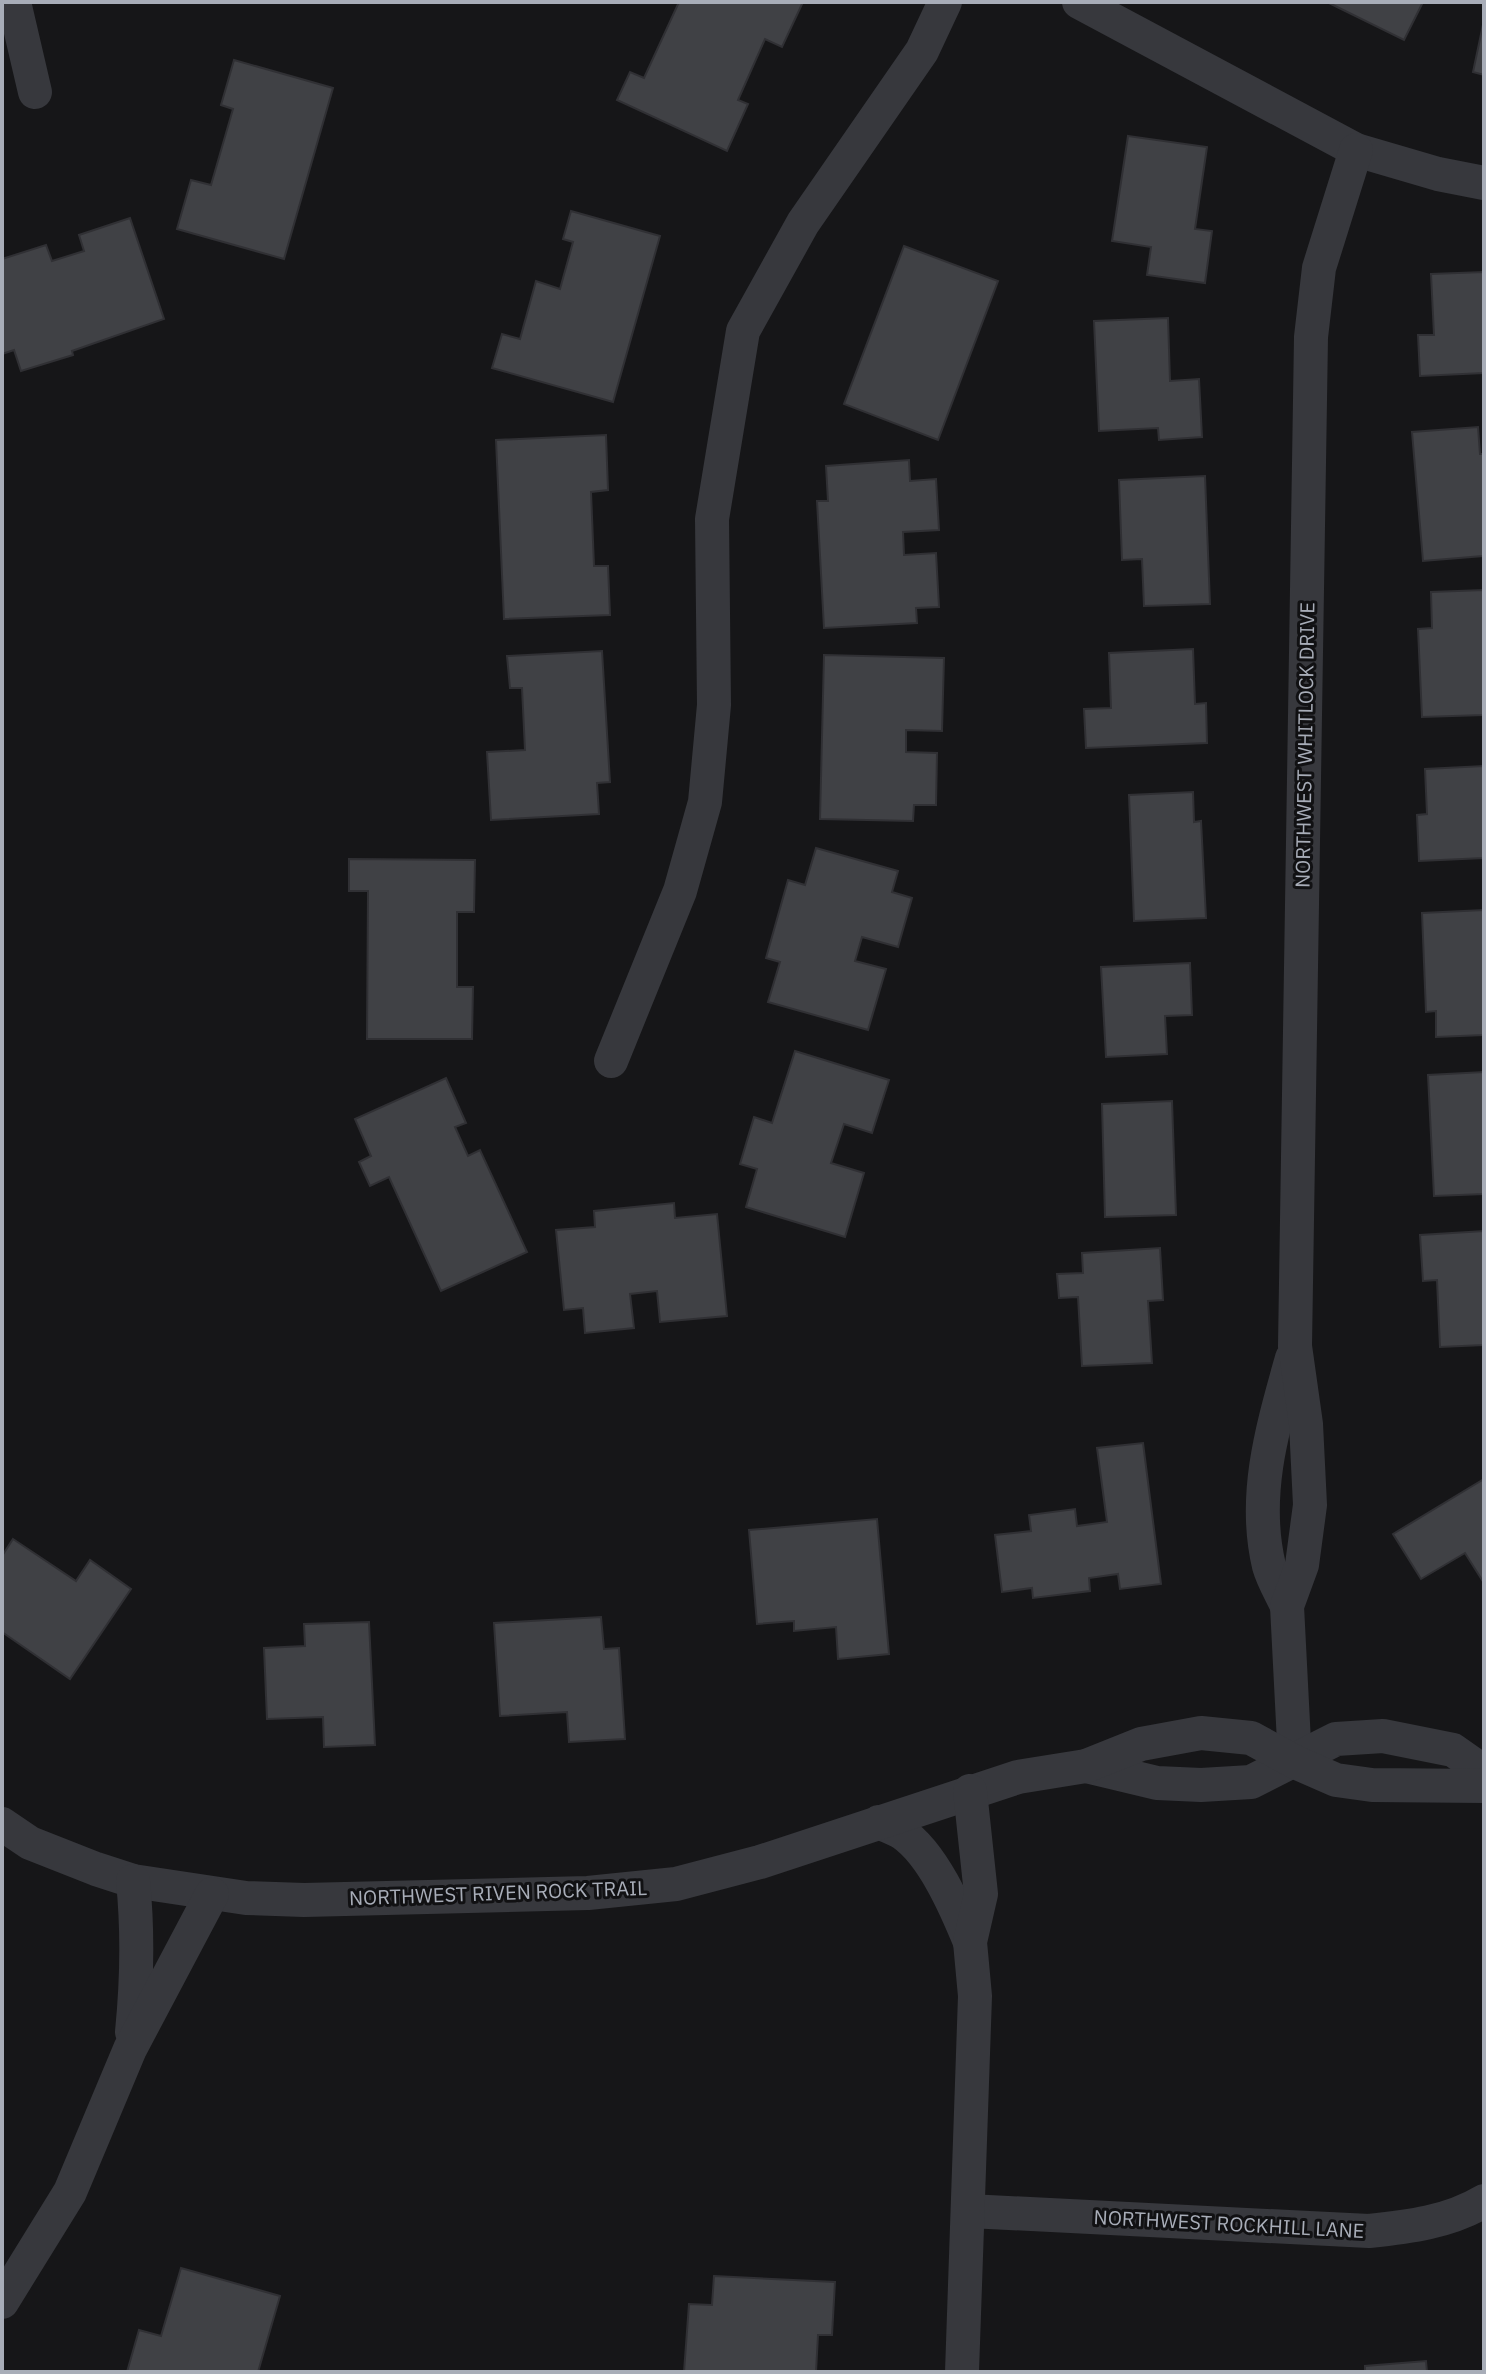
<svg xmlns="http://www.w3.org/2000/svg" width="1486" height="2374" viewBox="0 0 1486 2374" font-family="'IBM Plex Sans',sans-serif">
<style>
.building{fill:#404145;stroke:#303034;stroke-width:2}
.lines{fill:none;stroke-linecap:round;stroke-linejoin:round}
.street{stroke:#37383d;stroke-width:34}
.labels{text-anchor:middle;stroke-width:6;stroke-linejoin:round;paint-order:stroke}
.street-label{font-size:20px;fill:#a8adb8;stroke:#111113}
</style>
<rect width="100%" height="100%" fill="#161618"/>
<g class="building">
<path d="M679 2H803L782 47 765 39 738 100 748 104 727 151 617 100 630 72 644 78Z"/>
<path d="M1327 2H1423L1404 40Z"/>
<path d="M1484 20V75L1473 72Z"/>
<path d="M234 60 333 88 284 259 177 229 191 180 211 185 233 109 221 105Z"/>
<path d="M1128 136 1207 147 1195 229 1212 231 1205 283 1147 275 1151 247 1112 241Z"/>
<path d="M571 211 660 236 613 402 492 368 502 334 520 339 536 281 560 289 573 242 563 239Z"/>
<path d="M130 218 164 319 72 351 73 355 21 371 14 350 2 354V259L46 245 52 261 84 251 79 235Z"/>
<path d="M904 246 998 281 938 440 844 404Z"/>
<path d="M1484 272V373L1420 376 1418 335H1434L1431 274Z"/>
<path d="M1168 318 1170 381 1199 379 1202 437 1159 440 1158 428 1099 431 1094 321Z"/>
<path d="M1478 427 1480 454H1484L1483 556 1423 561 1412 432Z"/>
<path d="M606 435 608 490 591 492 594 566H608L610 615 504 619 496 440Z"/>
<path d="M909 460 910 481 936 479 939 530 903 532 904 555 936 553 939 607 916 608 917 623 824 628 817 501H828L826 466Z"/>
<path d="M1205 476 1210 604 1144 606 1142 559 1122 560 1119 480Z"/>
<path d="M1484 590V715L1422 717 1418 629 1432 628 1431 592Z"/>
<path d="M1193 649 1195 704 1206 703 1207 743 1086 748 1084 709 1111 708 1109 653Z"/>
<path d="M602 651 610 782 597 783 599 814 491 820 487 752 525 750 522 688H510L507 656Z"/>
<path d="M824 655 944 658 942 731 906 730V752L937 753 936 805H914L913 821 820 819Z"/>
<path d="M1484 766V858L1419 861 1417 815 1427 814 1425 769Z"/>
<path d="M1193 792 1194 822 1201 821 1206 918 1134 921 1129 795Z"/>
<path d="M816 848 898 871 892 892 912 898 898 947 862 937 855 961 886 969 868 1030 768 1002 780 962 766 958 788 880 805 885Z"/>
<path d="M349 859 475 860 474 912H457V987H473L472 1039H367L368 891H349Z"/>
<path d="M1484 910V1035L1436 1037V1011L1426 1012 1422 913Z"/>
<path d="M1190 963 1192 1015 1165 1016 1167 1054 1106 1057 1101 967Z"/>
<path d="M795 1051 889 1080 872 1133 844 1124 831 1163 864 1173 845 1237 746 1207 757 1169 740 1164 754 1117 772 1123Z"/>
<path d="M1484 1072V1194L1434 1196 1428 1075Z"/>
<path d="M446 1078 466 1123 455 1127 468 1156 480 1150 527 1252 441 1291 389 1177 370 1186 359 1162 371 1156 355 1119Z"/>
<path d="M1172 1101 1176 1215 1105 1217 1102 1104Z"/>
<path d="M674 1203 675 1218 717 1214 727 1316 660 1322 657 1291 630 1294 634 1328 585 1333 583 1308 564 1310 556 1230 595 1227 594 1211Z"/>
<path d="M1484 1231V1345L1440 1347 1437 1280 1423 1281 1420 1235Z"/>
<path d="M1160 1248 1163 1300 1148 1301 1152 1363 1082 1366 1078 1297 1059 1298 1057 1274 1083 1273 1082 1253Z"/>
<path d="M1143 1443 1161 1584 1120 1589 1118 1574 1089 1578 1090 1591 1033 1598 1032 1588 1002 1592 995 1535 1031 1531 1029 1515 1075 1509 1077 1526 1107 1522 1097 1448Z"/>
<path d="M1484 1479V1583L1465 1553 1421 1579 1393 1534Z"/>
<path d="M877 1519 889 1654 838 1659 836 1627 794 1631V1621L757 1624 749 1530Z"/>
<path d="M13 1539 76 1581 90 1560 131 1589 70 1679 2 1632V1556Z"/>
<path d="M601 1617 604 1649 619 1648 625 1739 569 1742 567 1712 500 1716 494 1623Z"/>
<path d="M369 1622 375 1745 324 1747 323 1717 267 1719 264 1648 305 1646 304 1624Z"/>
<path d="M181 2268 280 2296 258 2372H127L139 2330 161 2336Z"/>
<path d="M714 2276 835 2282 832 2335H818L816 2372H684L689 2304 712 2305Z"/>
<path d="M1426 2361 1427 2372H1365V2366Z"/>
</g>
<g class="lines">
<g class="street">
<path d="M14 2 35 92"/>
<path d="M1079 2 1356 150 1438 174 1484 183"/>
<path d="M611 1061 680 891 705 802 714 705 712 519 743 331 803 223 922 51 945 2"/>
<path d="M1287 1606C1281 1593 1273 1580 1269 1566 1252 1495 1273 1426 1292 1358"/>
<path d="M1295 1762 1287 1606 1302 1565 1310 1505 1306 1424 1295 1346 1311 337 1319 268 1356 150"/>
<path d="M1086 1766 1157 1783 1201 1785 1251 1782 1336 1739 1383 1736 1453 1750 1484 1772"/>
<path d="M879 1822C887 1826 895 1829 902 1833 933 1854 956 1908 970 1942"/>
<path d="M2 1824 30 1843 96 1869 133 1881 246 1898 304 1900 588 1893 676 1884 760 1862 1018 1777 1086 1766 1141 1744 1201 1733 1251 1738 1295 1762 1336 1780 1372 1785 1484 1786"/>
<path d="M132 2032C137 1982 138 1931 133 1881"/>
<path d="M969 2211 1369 2231C1408 2227 1449 2222 1484 2201"/>
<path d="M2 2302 70 2192 130 2049 212 1894"/>
<path d="M962 2372 975 1996 970 1942 981 1894 970 1791"/>
</g>
</g>
<g class="labels">
<g class="street-label">
<text transform="translate(1305 745) rotate(-89)" y="7">NORTHWEST WHITLOCK DRIVE</text>
<text transform="translate(498 1893) rotate(-2)" y="7">NORTHWEST RIVEN ROCK TRAIL</text>
<text transform="translate(1229 2224) rotate(3)" y="7">NORTHWEST ROCKHILL LANE</text>
</g>
</g>
<rect width="1486" height="2374" fill="none" stroke="#a8adb8" stroke-width="8"/>
</svg>
